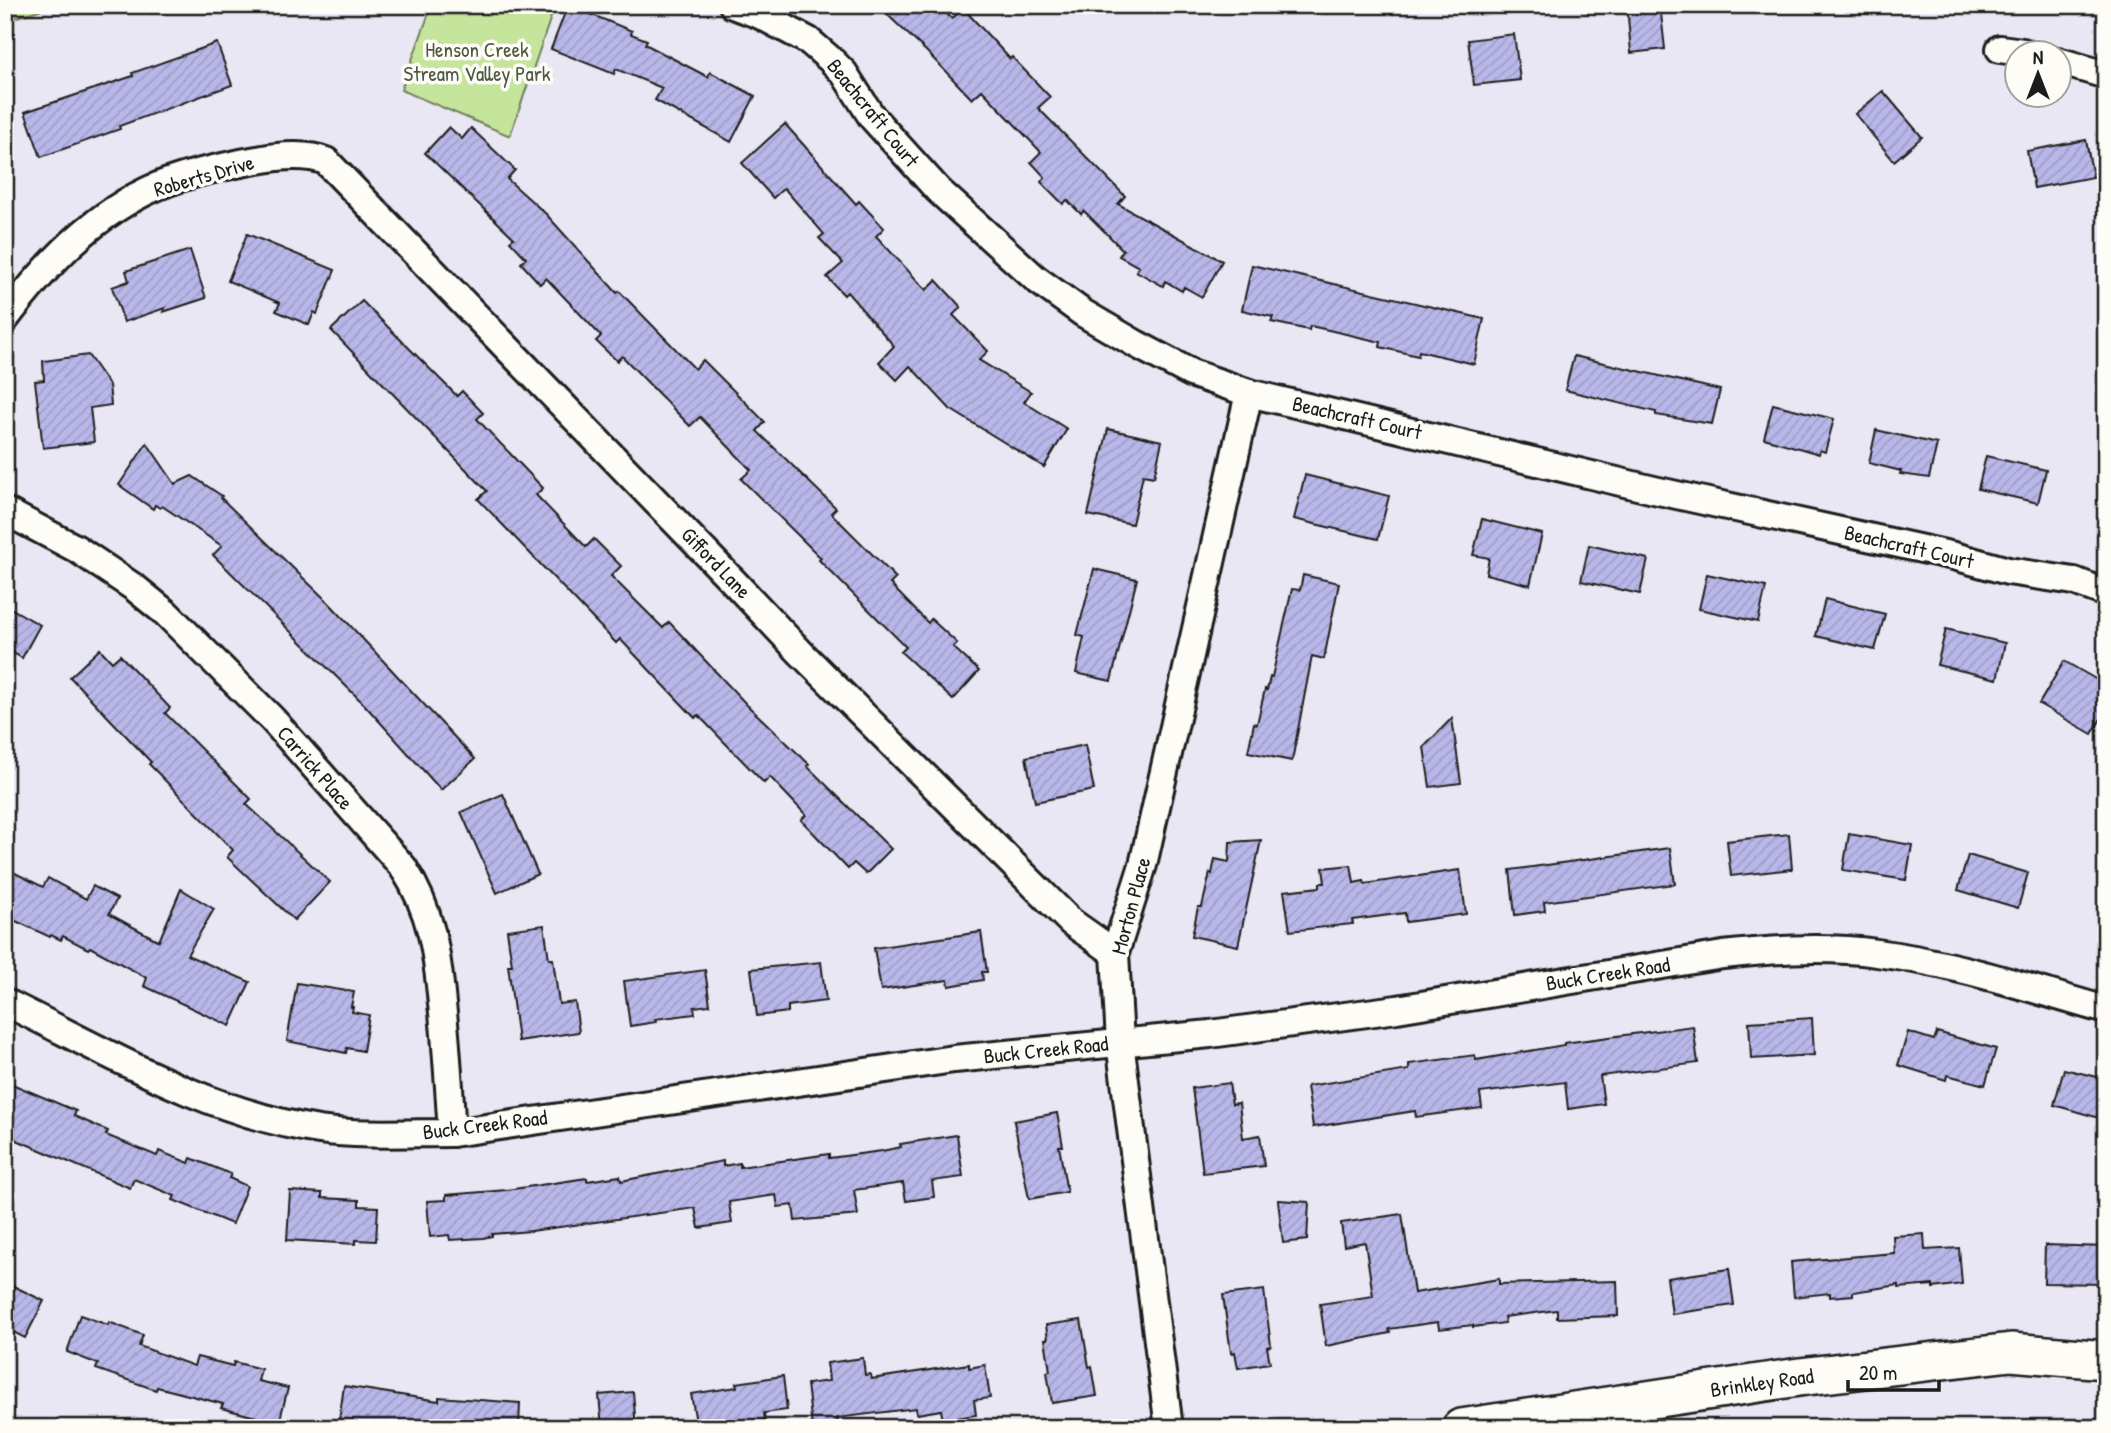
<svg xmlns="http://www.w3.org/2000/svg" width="2111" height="1433" viewBox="0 0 2111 1433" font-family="'Patrick Hand',sans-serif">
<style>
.park{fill:#c5e49c;stroke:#70805c;stroke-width:2}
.building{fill:url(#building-hatch);stroke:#1c1c1c;stroke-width:2}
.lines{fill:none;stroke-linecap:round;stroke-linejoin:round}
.street-casing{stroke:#1c1c1c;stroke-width:32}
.secondary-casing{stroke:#1c1c1c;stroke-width:42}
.street{stroke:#fdfcf7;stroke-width:26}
.secondary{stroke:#fdfcf7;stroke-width:37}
.labels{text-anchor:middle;stroke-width:7;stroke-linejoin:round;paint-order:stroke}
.park-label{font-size:21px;fill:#4f5842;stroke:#fdfcf7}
.street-label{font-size:21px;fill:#1c1c1c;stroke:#fdfcf7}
</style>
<defs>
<pattern id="building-hatch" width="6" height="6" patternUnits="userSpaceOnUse" patternTransform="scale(1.75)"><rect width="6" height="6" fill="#b9b7e9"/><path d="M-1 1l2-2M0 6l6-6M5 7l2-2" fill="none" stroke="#9e9dc7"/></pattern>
</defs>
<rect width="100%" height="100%" fill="#e9e7f3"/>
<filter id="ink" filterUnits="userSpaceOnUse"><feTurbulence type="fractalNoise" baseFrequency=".0143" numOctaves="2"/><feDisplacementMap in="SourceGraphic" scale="14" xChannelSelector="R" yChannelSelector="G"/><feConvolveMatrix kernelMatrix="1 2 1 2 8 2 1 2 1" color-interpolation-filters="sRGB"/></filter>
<g filter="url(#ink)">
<g class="park">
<path d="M5 5H54L5 21Z"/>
<path d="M432 5H555L510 136 401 90Z"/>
</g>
<g class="building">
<path d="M568 5 632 31 631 34 647 40 645 44 708 77 710 72 755 96 731 142 655 100 662 88 616 69 614 74 551 49Z"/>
<path d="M877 5H938L952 19 963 8 1010 59 1012 57 1050 97 1038 108 1125 196 1118 204 1222 261 1202 297 1184 287 1182 291 1165 281 1163 286 1136 271 1139 267 1119 256 1123 250 1084 211 1081 214 1067 200 1063 204 1041 182 1045 177 1031 162 1041 152 982 90 972 99 926 51Z"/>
<path d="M1627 5H1660L1665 49 1631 53Z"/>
<path d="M1514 34 1520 80 1474 85 1468 40Z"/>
<path d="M217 43 232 85 119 126 120 129 41 157 25 112 133 76 132 73Z"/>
<path d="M1883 91 1922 137 1894 161 1855 114Z"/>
<path d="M785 124 856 204 859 201 884 228 876 236 926 290 936 280 961 307 953 315 988 351 979 360 1031 392 1024 402 1067 429 1044 467 950 409 910 366 897 380 879 362 894 346 847 292 844 295 827 277 843 263 819 238 824 234 784 188 773 198 742 163Z"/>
<path d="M449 127 462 139 471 128 515 170 507 179 546 214 617 293 619 291 695 369 703 360 765 422 757 431 836 508 831 513 896 578 890 584 928 623 931 619 957 643 953 647 979 671 953 700 901 652 906 647 819 560 821 558 741 479 751 470 700 417 690 426 622 356 617 361 596 341 601 336 546 278 540 284 521 263 526 258 510 241 514 238 425 153Z"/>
<path d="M2086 140 2093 177 2034 188 2027 151Z"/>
<path d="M247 234 335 270 317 314 314 312 309 325 276 311 280 303 228 281Z"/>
<path d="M190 250 206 298 163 312 165 308 124 322 112 287 129 281 126 271Z"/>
<path d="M1252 265 1484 319 1474 364 1419 351 1418 356 1380 347 1381 342 1324 329 1310 326 1309 330 1271 322 1273 317 1242 310Z"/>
<path d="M362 301 457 396 462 391 483 413 477 419 543 488 536 495 586 547 594 539 621 566 611 576 663 628 669 622 747 705 809 764 807 766 891 849 866 874 854 863 848 869 801 820 806 815 770 777 764 783 698 715 695 718 620 639 616 643 478 499 487 491 331 330Z"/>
<path d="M88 355 109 385 111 405 90 408 94 442 43 448 35 381 44 380 43 361Z"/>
<path d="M1574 356 1720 390 1712 424 1656 415V412L1565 390Z"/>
<path d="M1773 404 1834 419 1825 452 1820 450 1819 454 1764 438Z"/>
<path d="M1108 429 1162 441 1154 477 1143 475 1132 524 1088 515Z"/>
<path d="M1876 430 1937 444 1929 478 1900 474 1901 471 1869 463Z"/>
<path d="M147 443 175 484 192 476 222 496 221 498 331 605 475 759 441 790 362 702 213 555 222 546 162 506 160 508 155 505 153 509 119 485Z"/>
<path d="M1986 456 2046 470 2038 503 1978 489Z"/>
<path d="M1305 475 1389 496 1378 539 1294 519Z"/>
<path d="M1482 519 1542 534 1530 585 1486 574 1489 558 1473 555Z"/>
<path d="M1589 545 1648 559 1640 594 1581 581Z"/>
<path d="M1094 569 1137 579 1111 681 1076 673 1084 637 1077 635Z"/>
<path d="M1707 574 1766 587 1758 622 1699 609Z"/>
<path d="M1303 575 1339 583 1324 659 1312 656 1292 761 1248 752 1254 723 1257 724 1265 689 1267 690 1270 677H1272L1292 589 1300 590Z"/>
<path d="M1825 599 1885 614 1875 650 1816 636Z"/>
<path d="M5 605 40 625 22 658 5 648Z"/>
<path d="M1946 629 2005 643 1997 679 1937 665Z"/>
<path d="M100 649 112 662 120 655 170 708 165 713 251 799 246 804 330 882 294 920 227 857 233 850 149 764 151 762 70 677Z"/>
<path d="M2064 661 2106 685V710L2092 734 2039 704Z"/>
<path d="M1452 718 1461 783 1430 787 1424 747Z"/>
<path d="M1085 745 1094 790 1035 802 1026 757Z"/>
<path d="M503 794 538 874 497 893 461 812Z"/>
<path d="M1789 834 1792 869 1731 876 1727 841Z"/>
<path d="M1849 834 1912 845 1906 880 1843 870Z"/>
<path d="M1261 840 1238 946 1192 936 1198 907H1202L1210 873 1212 874 1215 859 1229 862 1230 842Z"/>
<path d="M1670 848 1675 884 1544 902 1545 911 1515 915 1510 870Z"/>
<path d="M1968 855 2028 873 2018 908 1958 890Z"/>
<path d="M1351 865 1354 883 1364 881 1365 884 1460 870 1466 914 1406 922 1405 913 1352 920 1353 924 1290 931 1284 891 1320 887V883H1325L1323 868Z"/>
<path d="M5 868 43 887 48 878 86 899 93 886 117 899 109 914 159 941 181 889 214 909 187 955 250 982 230 1026 144 986 147 978 90 947 88 949 63 936 61 940 51 935 50 937 5 916Z"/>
<path d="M544 925 549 959H553L559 1004 575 1002 579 1032 518 1041 508 965H512L507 930Z"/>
<path d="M981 932 987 972H982L983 980 949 986 948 980 881 990 874 948Z"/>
<path d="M821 962 826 1001 788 1006V1012L757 1016 751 969Z"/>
<path d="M705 970 710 1005 694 1007 695 1014 655 1019 656 1022 630 1026 624 981Z"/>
<path d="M297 983 354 992 351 1007H353L352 1012 369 1015 363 1051 347 1048 346 1053 287 1041Z"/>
<path d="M1812 1018 1814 1055 1751 1059 1749 1022Z"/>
<path d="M1693 1026 1698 1063 1600 1076 1604 1104 1568 1109 1565 1082 1480 1093 1482 1108 1416 1117 1415 1111 1313 1127 1307 1086 1409 1070V1064L1475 1055 1476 1060 1564 1045V1043Z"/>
<path d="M1908 1032 1934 1040 1937 1032 1996 1049 1985 1085 1947 1075 1946 1080 1898 1065Z"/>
<path d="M2064 1069 2106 1079V1120L2054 1105Z"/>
<path d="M5 1081 76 1111 74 1116 108 1131 106 1135 157 1156 159 1151 189 1163 191 1158 231 1174 229 1178 247 1186 232 1224 173 1200 175 1196 134 1179 130 1188 5 1135Z"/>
<path d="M1229 1083 1232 1104 1239 1103 1243 1138 1260 1135 1264 1166 1203 1173 1192 1088Z"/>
<path d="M1057 1113 1063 1146H1059L1067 1192 1029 1199 1014 1121Z"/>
<path d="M957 1135 963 1177 932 1181 934 1197 906 1201 903 1183 854 1190 858 1215 795 1221 793 1205 778 1207 776 1195 729 1202 732 1223 699 1228 695 1208 531 1231 492 1234V1236L483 1238 450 1240 449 1235 430 1237 427 1201 446 1200V1195L507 1190 587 1178V1181L620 1176 621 1181 723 1161V1166L740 1163V1167L829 1154V1158L882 1151 901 1147 900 1144Z"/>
<path d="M290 1191 322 1193V1198L359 1200V1206L378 1207 376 1241 356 1240V1244L287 1240Z"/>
<path d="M1278 1200 1309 1202 1307 1240 1283 1243Z"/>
<path d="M1402 1214 1414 1293 1499 1279V1284L1617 1281 1618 1316 1557 1318V1310L1504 1317 1505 1323 1473 1327V1325L1439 1329 1438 1322 1389 1329 1390 1333 1326 1346 1320 1304 1373 1296 1365 1242 1344 1246 1341 1223Z"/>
<path d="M1924 1234 1925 1250 1959 1248 1962 1284 1933 1288V1285L1899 1288V1285L1853 1292V1295L1830 1297V1293L1794 1297 1791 1262 1894 1253 1893 1236Z"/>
<path d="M2045 1245 2106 1247V1284L2044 1283Z"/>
<path d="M1729 1269 1734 1305 1672 1314 1667 1278Z"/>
<path d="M5 1282 44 1301 25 1338 5 1328Z"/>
<path d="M1264 1290 1271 1346 1267 1347 1270 1363 1238 1368 1235 1352 1231 1353 1223 1295Z"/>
<path d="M80 1315 108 1325 109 1322 143 1335 139 1346 194 1366 197 1357 233 1366 234 1362 261 1369 258 1381 288 1388 279 1423 221 1408 223 1404 157 1387 156 1390 96 1369 98 1364 67 1352Z"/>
<path d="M1081 1320 1089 1367 1092 1366 1097 1396 1052 1403 1047 1372 1050 1371 1045 1339H1048L1046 1325Z"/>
<path d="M863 1358 865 1375 870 1374 871 1379 969 1364V1368L985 1365 990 1398 974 1400 976 1415 943 1420 941 1410 917 1414 916 1408 837 1418 838 1424 812 1427 807 1384 829 1381 827 1363Z"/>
<path d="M783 1376 787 1410 764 1413 766 1428H697L691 1394 737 1387 736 1383Z"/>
<path d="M344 1386 439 1401V1397L520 1403 519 1428H338Z"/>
<path d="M633 1392 636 1428H602L599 1395Z"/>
</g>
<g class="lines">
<defs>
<g id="street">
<path d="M733 5 760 15 809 41 831 60 844 73 872 117 938 190 1036 279 1083 313 1136 344 1191 373 1249 393 1654 490 1954 556 2008 571 2074 581 2106 593"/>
<path d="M2000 49 2023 52"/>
<path d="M2058 61 2106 75"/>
<path d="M5 319C46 265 94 213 158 186 184 175 213 169 241 163 267 158 301 151 326 161L732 580 801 653 1071 922 1115 953"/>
<path d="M5 511 77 549 135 588 167 614 273 720 403 867C432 912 437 952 442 1004 447 1047 449 1090 452 1133"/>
<path d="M5 1002C107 1052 205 1112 319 1130 362 1136 408 1133 452 1133L954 1059 1210 1034 1397 1009 1723 955C1774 949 1826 946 1877 953 1955 963 2031 989 2106 1010"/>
<path d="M1169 1428 1120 1042 1115 953 1143 865 1249 393"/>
</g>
<path id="secondary" d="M1461 1428 1799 1377 2011 1352 2106 1360"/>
</defs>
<use href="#street" class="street-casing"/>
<use href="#secondary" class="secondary-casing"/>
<use href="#street" class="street"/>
<use href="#secondary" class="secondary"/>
</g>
</g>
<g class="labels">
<g class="park-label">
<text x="477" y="57">Henson Creek<tspan x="477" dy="24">Stream Valley Park</tspan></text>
</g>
<g class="street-label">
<text transform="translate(873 113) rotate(51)" y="7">Beachcraft Court</text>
<text transform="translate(204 176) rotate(-16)" y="7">Roberts Drive</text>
<text transform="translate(1357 418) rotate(13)" y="7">Beachcraft Court</text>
<text transform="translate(1909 547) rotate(13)" y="7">Beachcraft Court</text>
<text transform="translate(716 563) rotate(46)" y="7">Gifford Lane</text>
<text transform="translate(315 768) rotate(49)" y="7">Carrick Place</text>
<text transform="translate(1131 906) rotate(-75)" y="7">Morton Place</text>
<text transform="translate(1608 974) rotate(-9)" y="7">Buck Creek Road</text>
<text transform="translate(1046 1050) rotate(-6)" y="7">Buck Creek Road</text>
<text transform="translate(485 1125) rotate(-7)" y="7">Buck Creek Road</text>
<text transform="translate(1762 1383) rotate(-8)" y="7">Brinkley Road</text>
</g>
</g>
<rect width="2111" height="1433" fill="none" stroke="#fdfcf7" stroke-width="28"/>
<rect x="14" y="14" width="2083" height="1405" fill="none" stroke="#1c1c1c" stroke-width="2.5" filter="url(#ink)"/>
<g transform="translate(2038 74)"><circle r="33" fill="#fdfcf7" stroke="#a3a29f" stroke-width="2"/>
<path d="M0-5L12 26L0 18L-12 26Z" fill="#1c1c1c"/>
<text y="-10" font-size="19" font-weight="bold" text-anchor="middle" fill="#1c1c1c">N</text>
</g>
<path d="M1848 1380v10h91v-10" fill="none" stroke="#1c1c1c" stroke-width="3.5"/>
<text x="1859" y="1380" font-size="21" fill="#1c1c1c" stroke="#fdfcf7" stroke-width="5" paint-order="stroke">20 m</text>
</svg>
